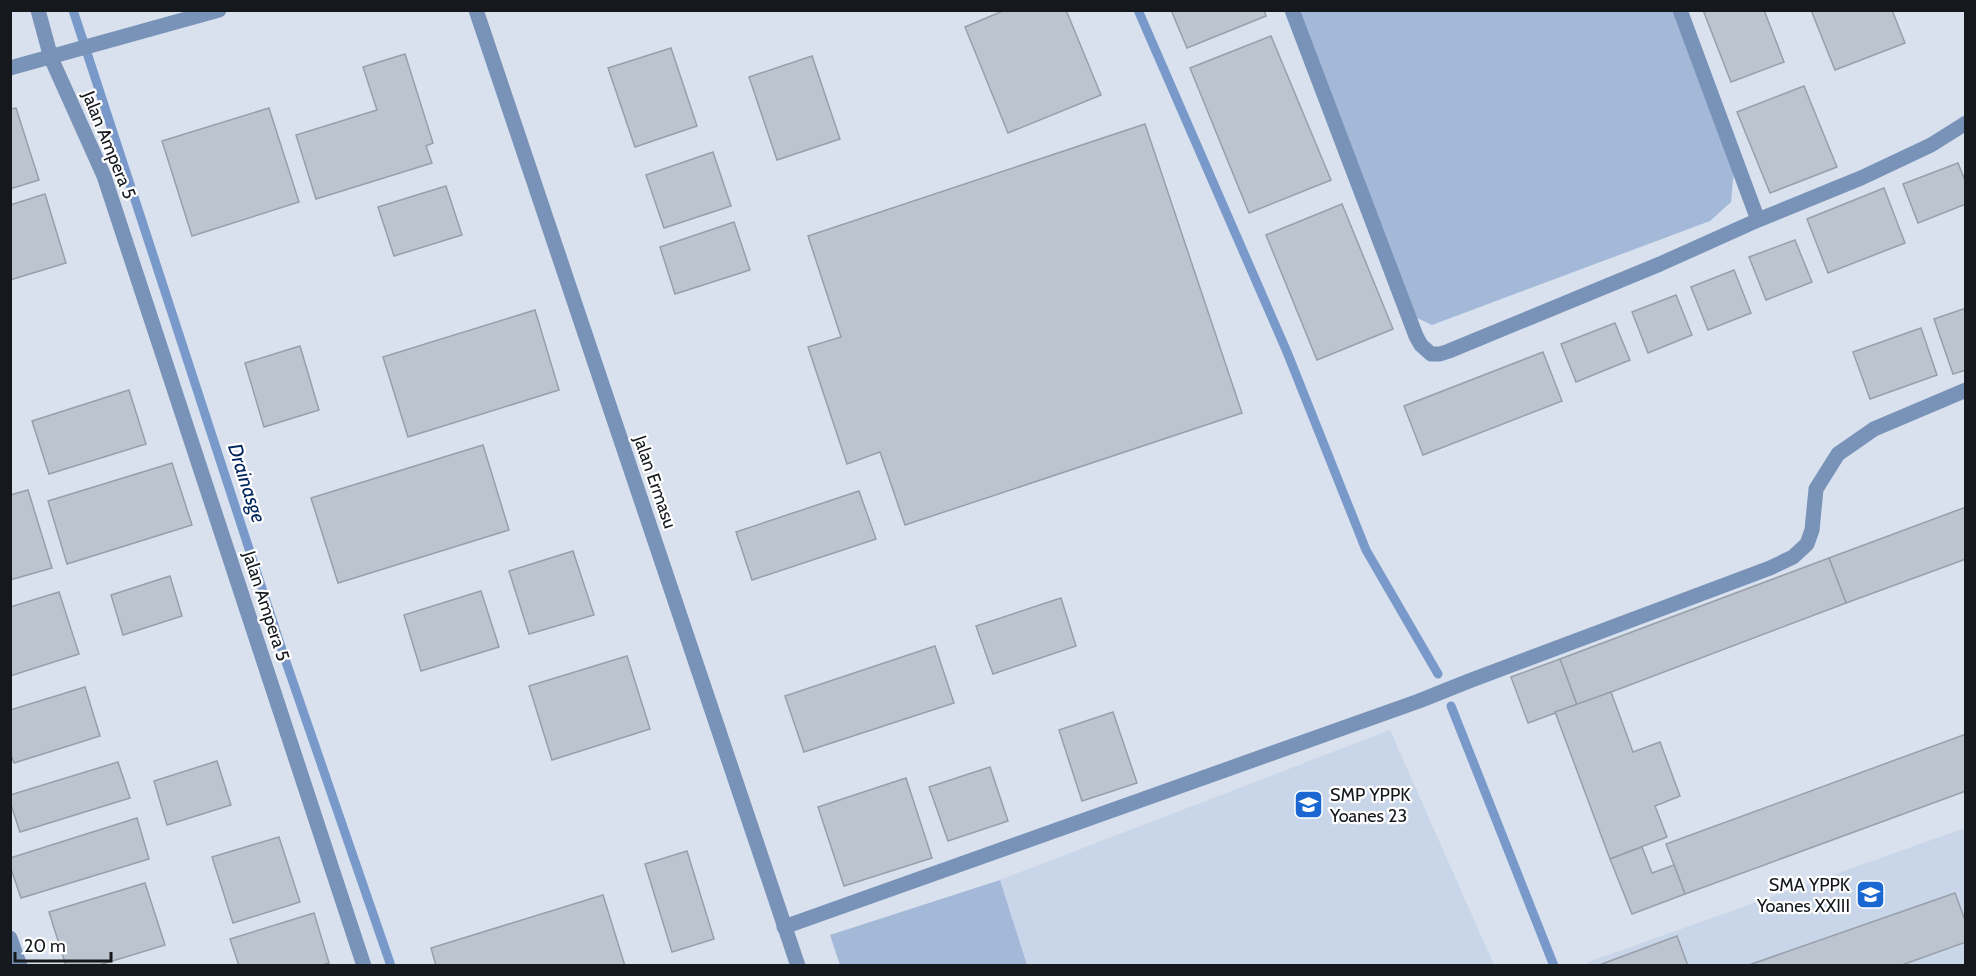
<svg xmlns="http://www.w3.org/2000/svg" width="1976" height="976" viewBox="0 0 1976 976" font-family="Cabin,sans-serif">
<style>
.built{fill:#c9d5e8}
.green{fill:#a4b9d8}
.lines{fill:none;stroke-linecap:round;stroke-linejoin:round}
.stream{stroke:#7899c9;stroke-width:9}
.building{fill:#bcc4d0;stroke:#979faa;stroke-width:1.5}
.minor{stroke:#7992b8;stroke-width:15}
.labels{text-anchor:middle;stroke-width:4.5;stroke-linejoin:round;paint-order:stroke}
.street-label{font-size:18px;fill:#15181c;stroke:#fff}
.poi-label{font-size:18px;fill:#15181c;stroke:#fff;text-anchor:start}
.water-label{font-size:20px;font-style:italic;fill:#002660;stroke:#fff}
</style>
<rect width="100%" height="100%" fill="#d8e1ed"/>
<g class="built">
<path d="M1390 730 1494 965H1027L1000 880Z"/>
<path d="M1965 828V965L1589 966 1588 962Z"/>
</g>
<g class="green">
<path d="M1298 11H1674L1734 170 1731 202 1710 221 1432 325 1413 316Z"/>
<path d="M1000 880 1027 965H840L830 935Z"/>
</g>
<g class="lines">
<g class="stream">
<path d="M73 10 285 659 391 966"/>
<path d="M1138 10 1287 352 1366 550 1438 674"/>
<path d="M1451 706 1554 966"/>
</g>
</g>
<g class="building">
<path d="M1005 10H1066L1101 95 1008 133 965 27Z"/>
<path d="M1171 10H1264L1266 16 1187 48Z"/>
<path d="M1703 10H1764L1784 62 1731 82Z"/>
<path d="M1811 10H1892L1905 43 1835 70Z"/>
<path d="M1271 36 1331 180 1249 213 1190 68Z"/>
<path d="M671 48 697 126 635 147 608 68Z"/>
<path d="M405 54 433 143 426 146 432 163 316 199 296 135 377 110 363 67Z"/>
<path d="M812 56 840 139 777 160 749 77Z"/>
<path d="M1804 86 1837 167 1770 193 1737 112Z"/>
<path d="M16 108 39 180 10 189V109Z"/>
<path d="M269 108 299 202 192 236 162 141Z"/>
<path d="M1145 124 1242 413 905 525 880 452 847 464 808 347 841 337 808 236Z"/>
<path d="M713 152 731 206 664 228 646 175Z"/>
<path d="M1958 163 1966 183V204L1918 223 1903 184Z"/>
<path d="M446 186 462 235 394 256 378 207Z"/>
<path d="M1884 188 1905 243 1828 273 1807 219Z"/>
<path d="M45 194 66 263 10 280V205Z"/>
<path d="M1342 204 1393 329 1317 360 1266 235Z"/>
<path d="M734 222 750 270 675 294 660 247Z"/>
<path d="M1795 240 1812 282 1766 300 1749 257Z"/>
<path d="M1734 270 1751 313 1708 330 1691 287Z"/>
<path d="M1676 295 1692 335 1648 353 1632 312Z"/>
<path d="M1966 308V370L1953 374 1934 319Z"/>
<path d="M535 310 559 390 408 437 383 357Z"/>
<path d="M1615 323 1630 360 1576 382 1561 344Z"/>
<path d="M1921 328 1937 375 1870 399 1853 352Z"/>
<path d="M300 346 319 410 264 427 245 363Z"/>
<path d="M1543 352 1562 401 1423 455 1404 406Z"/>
<path d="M129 390 146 444 49 474 32 421Z"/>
<path d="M483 445 509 530 338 583 311 498Z"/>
<path d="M172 463 192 525 67 564 48 501Z"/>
<path d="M28 490 52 568 10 580V495Z"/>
<path d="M859 491 876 539 752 580 736 532Z"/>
<path d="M1966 507V559L1846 603 1829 558Z"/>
<path d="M573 551 594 615 529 634 509 571Z"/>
<path d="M1829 558 1846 603 1577 705 1560 659Z"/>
<path d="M170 576 182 616 123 635 111 595Z"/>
<path d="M481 591 499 647 421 671 404 615Z"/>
<path d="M59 592 79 654 10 676V607Z"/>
<path d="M1061 598 1076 646 993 674 976 626Z"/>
<path d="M935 646 954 703 804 752 785 696Z"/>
<path d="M627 656 650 729 552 760 529 686Z"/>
<path d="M1560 659 1577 705 1528 723 1511 677Z"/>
<path d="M85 687 100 736 14 763 10 752V710Z"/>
<path d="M1611 692 1633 752 1660 742 1680 796 1655 806 1667 837 1610 859 1555 712Z"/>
<path d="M1113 712 1137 783 1082 801 1059 730Z"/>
<path d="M1966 734V791L1685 894 1666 844Z"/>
<path d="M217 761 231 805 167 825 154 781Z"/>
<path d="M118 762 130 798 20 832 10 802V795Z"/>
<path d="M990 767 1008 821 948 841 929 787Z"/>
<path d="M906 778 932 858 844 886 818 807Z"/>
<path d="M137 818 149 859 21 898 10 866V858Z"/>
<path d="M279 837 300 902 233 923 212 857Z"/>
<path d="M1642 847 1652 873 1674 865 1685 894 1632 914 1610 859Z"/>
<path d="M687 851 714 939 672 952 645 864Z"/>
<path d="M145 883 165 945 96 966H66L49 912Z"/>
<path d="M1955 893 1966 923V942L1899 966H1746Z"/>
<path d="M603 895 625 966H436L431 948Z"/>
<path d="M314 913 329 963 319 966H239L230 939Z"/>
<path d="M1677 936 1688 966H1603L1602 964Z"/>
</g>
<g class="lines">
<g class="minor">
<path d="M38 10 51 58 104 176 364 966"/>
<path d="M476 10 798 966"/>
<path d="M1292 10 1416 336 1421 345 1431 354H1440L1449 351 1660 264 1758 220 1861 178 1931 145 1966 123"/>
<path d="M1680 10 1758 220"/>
<path d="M10 68 219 10"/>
<path d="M784 927 1419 701 1469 681 1770 568 1793 557 1807 544 1812 530 1816 489 1838 454 1874 429 1966 390"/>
<path d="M10 938 20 966"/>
</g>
</g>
<defs>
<symbol id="school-square" viewBox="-11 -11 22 22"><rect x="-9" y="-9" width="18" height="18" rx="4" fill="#1a67d2" stroke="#fff"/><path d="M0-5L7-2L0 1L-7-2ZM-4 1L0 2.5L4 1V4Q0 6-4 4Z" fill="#fff"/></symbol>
</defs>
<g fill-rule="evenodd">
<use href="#school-square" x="1292" y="788" width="33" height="33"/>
<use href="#school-square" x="1854" y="878" width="33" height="33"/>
</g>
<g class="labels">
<g class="street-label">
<text transform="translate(109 145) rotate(68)" y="6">Jalan Ampera 5</text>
<text transform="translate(655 482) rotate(71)" y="6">Jalan Ermasu</text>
<text transform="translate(266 606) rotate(72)" y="6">Jalan Ampera 5</text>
</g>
<g class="poi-label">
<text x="1330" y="801">SMP YPPK<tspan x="1330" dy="21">Yoanes 23</tspan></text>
<text x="1850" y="891" text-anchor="end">SMA YPPK<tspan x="1850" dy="21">Yoanes XXIII</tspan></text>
</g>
<g class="water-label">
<text transform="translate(247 483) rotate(72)" y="7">Drainasge</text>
</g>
</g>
<rect width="1976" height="976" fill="none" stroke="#15181c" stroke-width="24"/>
<path d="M15 952v9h96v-9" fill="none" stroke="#15181c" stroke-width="3"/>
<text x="24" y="952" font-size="18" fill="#15181c" stroke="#ffffff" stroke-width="4.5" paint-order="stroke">20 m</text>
</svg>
